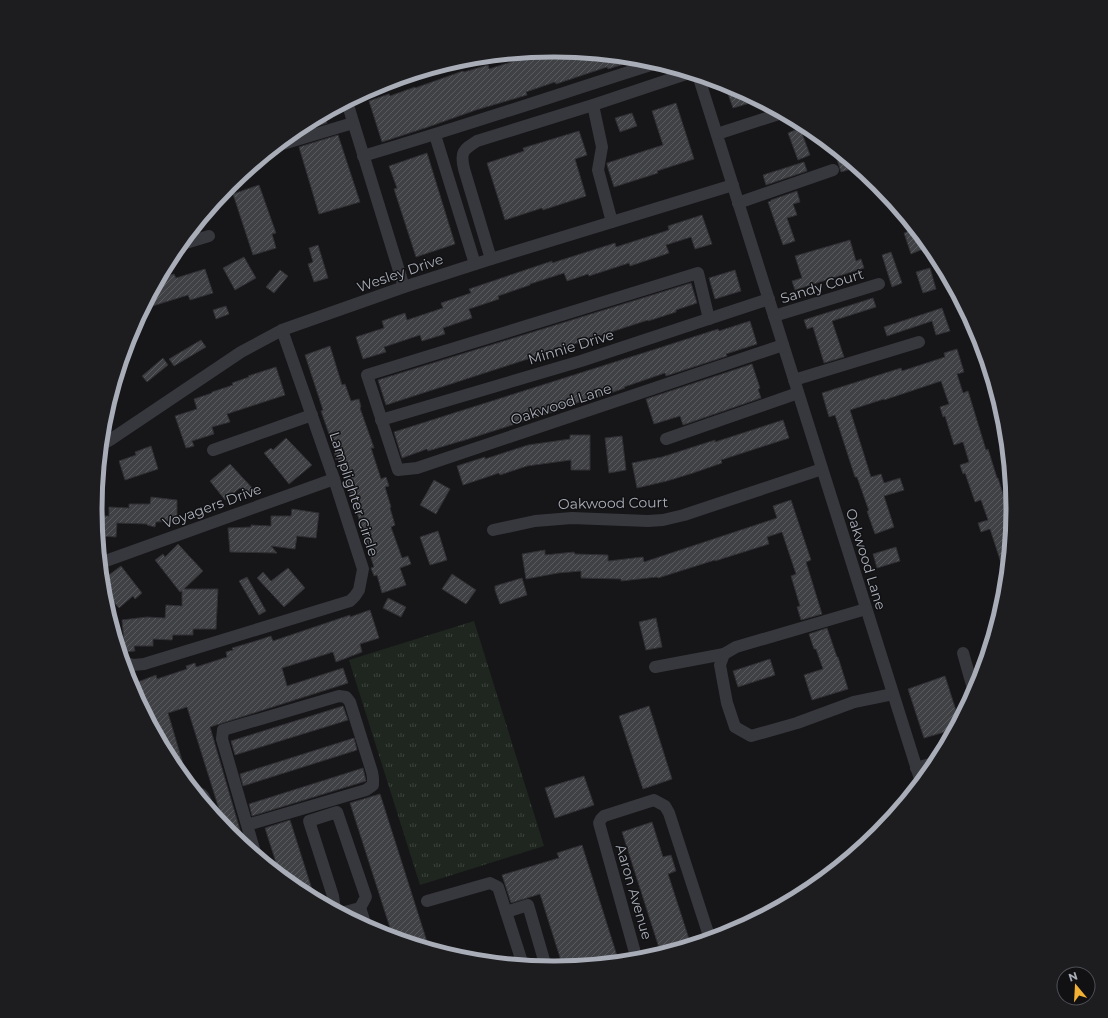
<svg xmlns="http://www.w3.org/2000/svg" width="1108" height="1018" viewBox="0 0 1108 1018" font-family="Montserrat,sans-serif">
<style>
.grass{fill:url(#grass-tufts)}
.building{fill:url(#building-hatch);stroke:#303034}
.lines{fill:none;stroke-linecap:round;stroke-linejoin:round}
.minor{stroke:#37383d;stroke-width:12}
.labels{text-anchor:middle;stroke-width:3;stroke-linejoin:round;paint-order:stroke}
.street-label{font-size:14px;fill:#a8adb8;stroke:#111113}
.rim{fill:none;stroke:#a8adb8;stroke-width:5}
</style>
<defs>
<pattern id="grass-tufts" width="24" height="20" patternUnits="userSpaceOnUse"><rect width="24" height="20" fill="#1e261f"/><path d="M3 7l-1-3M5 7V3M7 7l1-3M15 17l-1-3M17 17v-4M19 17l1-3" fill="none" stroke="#3c433d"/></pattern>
<pattern id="building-hatch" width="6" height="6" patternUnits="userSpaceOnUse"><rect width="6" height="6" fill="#404145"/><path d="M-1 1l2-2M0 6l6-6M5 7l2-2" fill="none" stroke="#595a5e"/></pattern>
</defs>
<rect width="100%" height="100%" fill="#161618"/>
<path class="grass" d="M474 621 544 846 420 885 349 660Z"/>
<g class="building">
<path d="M554 50 640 59 608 69 607 67 556 84 555 82 526 92 527 95 476 110 428 127 382 142 369 101 389 94 390 96 415 87V88L463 71 464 72 488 65 489 69 546 51Z"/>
<path d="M736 88 748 95 750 103 733 108 727 91Z"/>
<path d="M676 103 694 159 657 171 658 173 614 187 607 165V163L663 145 652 111Z"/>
<path d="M632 113 637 126 620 132 615 118Z"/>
<path d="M324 114 327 123 308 129 306 123Z"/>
<path d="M800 128 810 155 798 160 788 133Z"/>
<path d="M579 131 587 155 575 159 586 196 543 210 542 208 505 220 487 163 524 151 523 148Z"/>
<path d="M338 135 360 202 319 214 299 147Z"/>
<path d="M833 147 854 164 858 167 841 172Z"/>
<path d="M427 153 455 244 416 257 394 189 397 188 389 166Z"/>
<path d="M804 162 807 171 766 185 763 175Z"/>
<path d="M259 185 276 233 272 234 276 248 253 255 233 194Z"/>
<path d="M797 191 800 202 793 204 797 215 787 218 795 241 783 245 768 202 771 201V200Z"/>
<path d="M702 215 712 244 695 249 691 237 666 245 669 253 630 266 629 263 589 276 588 274 567 281 564 273 530 284V285L498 296 499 299 469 309 472 318 443 328 445 334 422 341 420 335 384 347 386 352 363 359 356 337 384 328 382 321 405 313 407 320 443 308 441 303 471 293 469 289 552 261V263L615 243 616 247 669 230 668 226Z"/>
<path d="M915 229 918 232 923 249 911 254 904 233Z"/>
<path d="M850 240 856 261 861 259 864 268 795 290 792 281 802 278 795 256Z"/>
<path d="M318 245 328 278 314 282 308 264 313 262 309 248Z"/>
<path d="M891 252 902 283 892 287 882 255Z"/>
<path d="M244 257 256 278 235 290 223 268Z"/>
<path d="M930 268 936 289 923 293 916 272Z"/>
<path d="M205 269 213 293 190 300 188 295 143 309 159 278 174 274 176 278Z"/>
<path d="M280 270 288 276 274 293 266 287Z"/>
<path d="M735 270 741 291 715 299 709 278Z"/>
<path d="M691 283 697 303 676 310V312L648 321V320L386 405 378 380Z"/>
<path d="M873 298 876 307 832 321 844 357 824 363 813 327 807 329 804 320Z"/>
<path d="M226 306 229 314 216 319 213 310Z"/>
<path d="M942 308 950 331 936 335 932 321 887 336 884 327Z"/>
<path d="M750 321 757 344 726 354 727 356 666 376 665 373 624 387 625 388 599 397V396L558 409 559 410 462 441H461L428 451 427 449 402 458 394 432 659 348 718 329 719 331Z"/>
<path d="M201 340 206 347 174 366 169 359Z"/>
<path d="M330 346 342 385 345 384 351 401 359 399 361 407 360 408 374 448H371L381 479 386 477 389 486 385 487 391 507 390 508 395 525 391 527 402 558 408 556 411 564 400 568 406 585 382 593 377 575 374 576 371 568 374 567 361 528H362L345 478H344L338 459 336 460 334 451H335L321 411 323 410 305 355Z"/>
<path d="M957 349 964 372 957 374 963 393 968 391 986 450 988 449 997 478H998L1012 522 1006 578 990 529 981 532 978 523 988 520 981 500 975 502 965 473 963 474 960 465 969 462 963 442 954 445 945 416 943 417 940 407 949 404 941 381 884 400V399L850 410 871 477 881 474 884 483 900 478 904 490 884 496 894 527 875 534 867 511H869L857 477H855L835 415 829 417 822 393 901 368 902 371 945 357 944 353Z"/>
<path d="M163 358 168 365 147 382 142 376Z"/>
<path d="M752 364 760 388 758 389 761 398 683 425 680 416 654 424 646 399Z"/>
<path d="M276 367 285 395 227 414 230 422 212 427 214 434 192 441 194 446 186 448 175 416 197 409 194 399 212 393V392L233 385 232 383 249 377 248 376Z"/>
<path d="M783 420 789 438 721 460 722 463 693 473 667 481 637 488 632 463 662 457 715 440V442Z"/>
<path d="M570 435H590V470H571V460L527 466 500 475 499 473 463 485 457 466 485 457V459L528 445 570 439Z"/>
<path d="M622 436 626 470 609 473 605 438Z"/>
<path d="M286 438 312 465 289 484 264 453 271 448 273 450Z"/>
<path d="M151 446 158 469 125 480 119 461 136 455 135 452Z"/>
<path d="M230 464 256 492 250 498 240 488 225 500 210 481Z"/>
<path d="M434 480 450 489 436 514 420 505Z"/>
<path d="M151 497 177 500V521L156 522 155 527 147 525V524L117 523 116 537 98 536 96 516H109V507L129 508V504H150Z"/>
<path d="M791 500 811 560 806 562 822 614 801 620 797 607 800 606 791 576 796 574 782 532 767 537 769 544 715 561V560L658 578 657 577 621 581V579L581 578V571L558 573 526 579 522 554 545 550V555L574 552 575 554 608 555V561L643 557 644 562 777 518 773 506Z"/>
<path d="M292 509 319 513 316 538 297 536 295 549 271 546 277 553 230 552 228 528 251 527V525L271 526V516H291Z"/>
<path d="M438 531 447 560 430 565 420 537Z"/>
<path d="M178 544 203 571 184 589H218L216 629H193V635H173L172 640 153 639V646H134L135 651 125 652 122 620 147 617 165 618 166 605 182 606V591L180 592 155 560 163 554 165 557Z"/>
<path d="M896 547 900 561 877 568 873 554Z"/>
<path d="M121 566 142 593 135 599 133 596 119 608 103 590 102 580Z"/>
<path d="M288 568 305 588 284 607 257 578 263 572 271 581Z"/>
<path d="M452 574 476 590 466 604 442 589Z"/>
<path d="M247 577 266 611 259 615 239 581Z"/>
<path d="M522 578 527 595 500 604 495 590V586Z"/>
<path d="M388 598 406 607 401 617 383 608Z"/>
<path d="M370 610 379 638 360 644 362 652 336 662 333 652 282 668 287 686 343 668 348 683 210 727 245 847 229 833 225 828 187 707 168 713 189 784 172 764 130 685 156 675 157 679 187 669 186 666 195 663 196 667 227 657 226 652 233 650 232 648 259 640 271 636 273 641 350 615V617Z"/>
<path d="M656 618 662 647 646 650 639 622Z"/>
<path d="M827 628 837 657H838L848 689 812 700 804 675 823 669 816 649H814L809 634Z"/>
<path d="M770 659 775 675 738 687 733 671Z"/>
<path d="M945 676 959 720 955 729 924 738 908 689Z"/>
<path d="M343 706 348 720 235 755 231 741Z"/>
<path d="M649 706 672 779 643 789 619 716Z"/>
<path d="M354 738 357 750 243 786 240 774Z"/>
<path d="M363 768 366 781 252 816 249 804Z"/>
<path d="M584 776 594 805 555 818 545 788Z"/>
<path d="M380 794 429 948 393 937 350 803Z"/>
<path d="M290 820 315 899 299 891 280 875 265 828Z"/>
<path d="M652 822 663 857 671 855 676 871 668 874 691 945 661 954 622 832Z"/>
<path d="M582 845 619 962 563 967 540 894 511 903 502 875 559 858 557 853Z"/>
</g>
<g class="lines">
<g class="minor">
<path d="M698 75 921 782"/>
<path d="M347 102 404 287"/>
<path d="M593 105 602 147 598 170 612 222"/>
<path d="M717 134 782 113"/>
<path d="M435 135 475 264"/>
<path d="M276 146 353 123"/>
<path d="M363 156C462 127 559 94 657 63"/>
<path d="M738 203 833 170"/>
<path d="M179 245 209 236"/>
<path d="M491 259 464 169C460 152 463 150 477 141L593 105 689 73"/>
<path d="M774 316 879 284"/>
<path d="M709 319 698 273 367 375 398 470 417 468 783 345"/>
<path d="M794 380 919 342"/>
<path d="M381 420 581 361 769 299"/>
<path d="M666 439 798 393"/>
<path d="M101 445 110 440 241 352 282 330 404 287 491 259 733 185"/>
<path d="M213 450 312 415"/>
<path d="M493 530 535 521 572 518 648 521 663 520 684 515 822 469"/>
<path d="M100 563 334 479"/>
<path d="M866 609 736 647 724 654 720 665 727 703 735 727 751 736 797 723 854 702 893 694"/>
<path d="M963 653 974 692"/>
<path d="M123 662 133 665 144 664 350 601 355 596 359 590 363 569 334 479 282 330"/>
<path d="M655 667 724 654"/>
<path d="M916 768 937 762"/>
<path d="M195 792C204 793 205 799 208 807"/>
<path d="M247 825 366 790 373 785V778L372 772 350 702 346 697 339 696 223 730 222 739 256 856"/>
<path d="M427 901 490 883 498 887 523 965"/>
<path d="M335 910 333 896 309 821 337 812 366 897 360 908"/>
<path d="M506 912 528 905 546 967"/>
<path d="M341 913 360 908 366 926"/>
<path d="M637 960 599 823 601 819 604 816 654 800 665 806 669 813 710 939"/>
</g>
</g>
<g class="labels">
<g class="street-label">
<text transform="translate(400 273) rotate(-19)" y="5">Wesley Drive</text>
<text transform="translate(822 286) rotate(-17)" y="5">Sandy Court</text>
<text transform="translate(571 347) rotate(-17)" y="5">Minnie Drive</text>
<text transform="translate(561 404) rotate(-18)" y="5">Oakwood Lane</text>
<text transform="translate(354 494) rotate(72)" y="5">Lamplighter Circle</text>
<text transform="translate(613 503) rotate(-1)" y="5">Oakwood Court</text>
<text transform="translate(212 506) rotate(-20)" y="5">Voyagers Drive</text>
<text transform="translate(866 559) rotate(73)" y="5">Oakwood Lane</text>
<text transform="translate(634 892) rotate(74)" y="5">Aaron Avenue</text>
</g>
</g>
<path d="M0 0H1108V1018H0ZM102 509a452 452 0 1 1 904 0a452 452 0 1 1-904 0Z" fill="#1d1d20" fill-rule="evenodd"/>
<path class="rim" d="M102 509a452 452 0 1 1 904 0a452 452 0 1 1-904 0Z"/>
<g transform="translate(1076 986) rotate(342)"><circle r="19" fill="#111113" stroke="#4d4f55"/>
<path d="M0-3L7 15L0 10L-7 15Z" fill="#f2b134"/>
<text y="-6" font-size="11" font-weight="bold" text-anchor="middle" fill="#a8adb8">N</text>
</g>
</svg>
